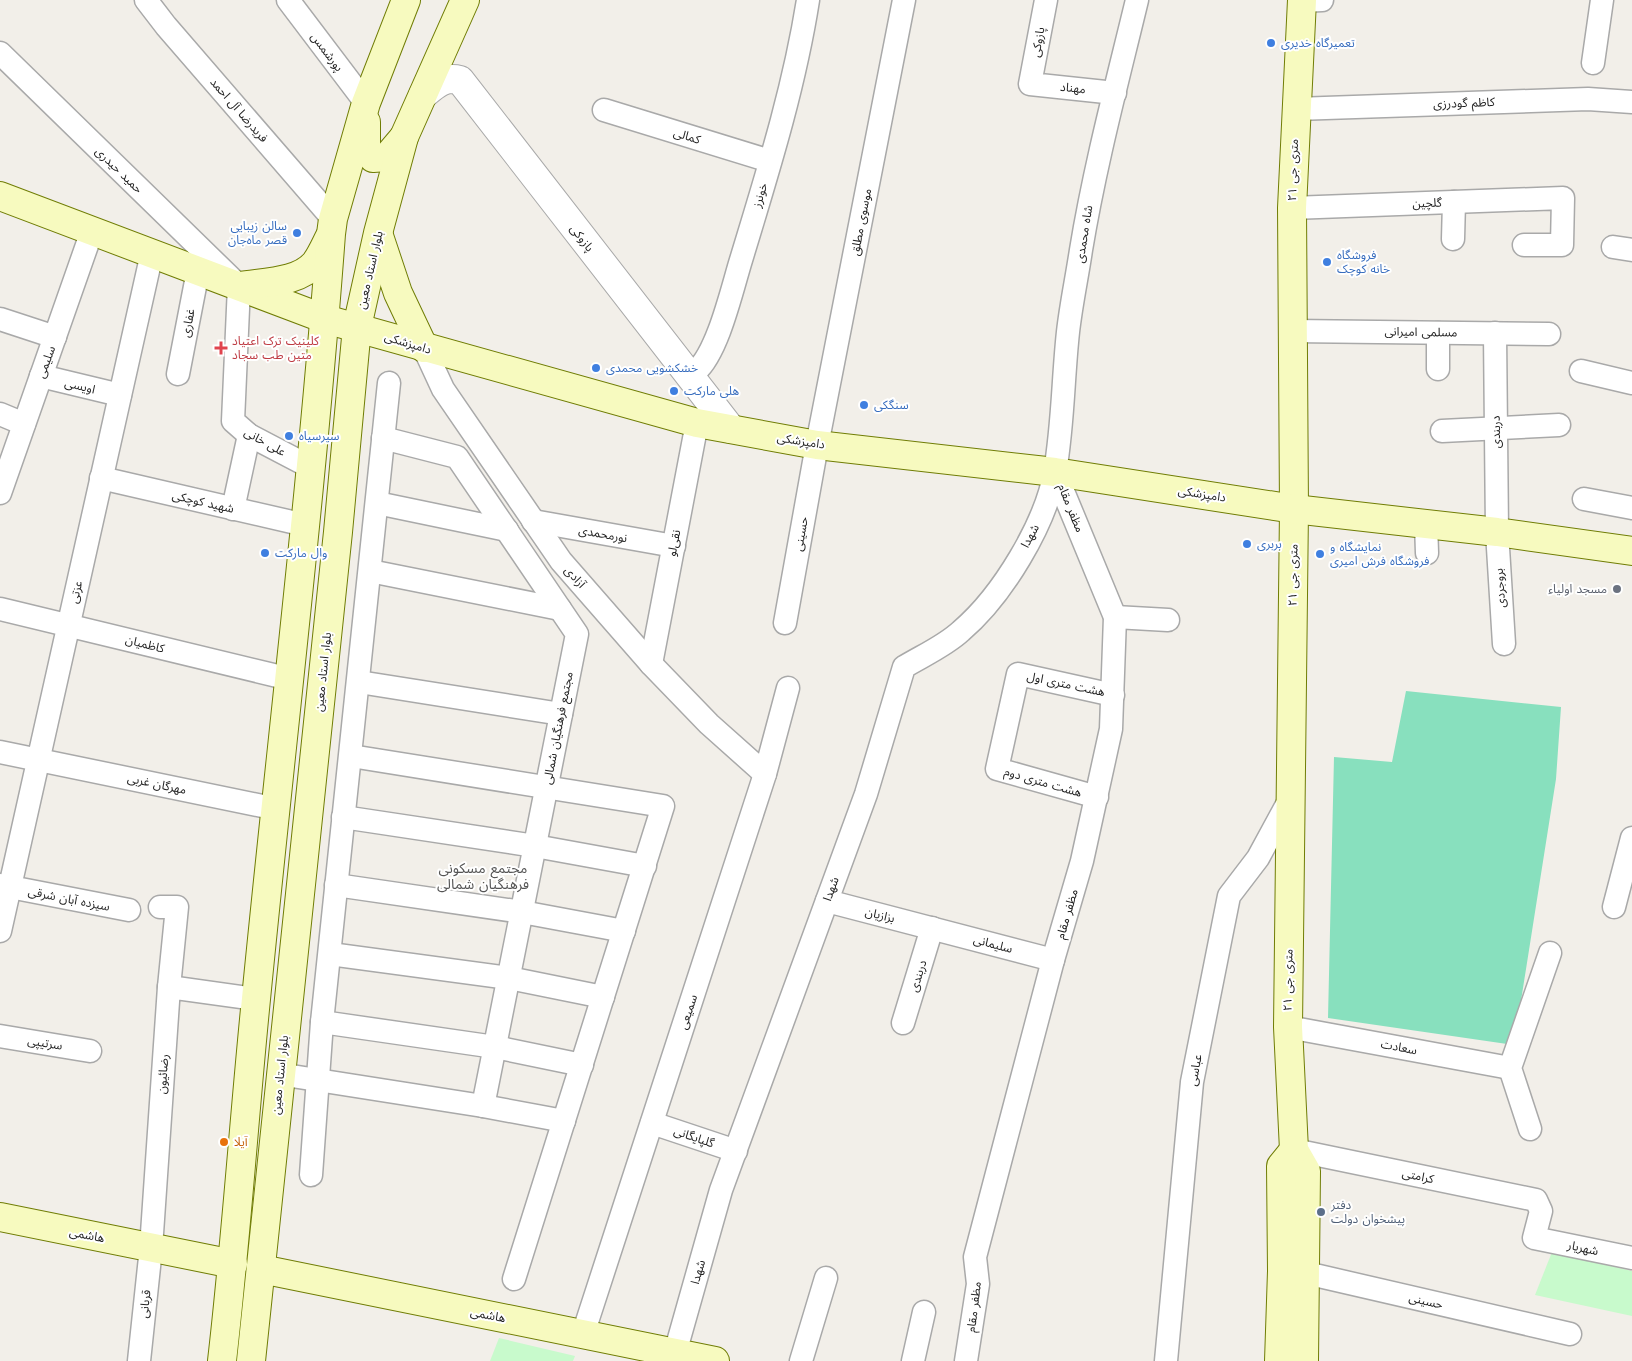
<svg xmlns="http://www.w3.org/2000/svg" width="1632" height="1361" viewBox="0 0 1632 1361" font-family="'Work Sans','Noto Sans Arabic',sans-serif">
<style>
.park{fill:#c8facc}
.pitch{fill:#88e0be}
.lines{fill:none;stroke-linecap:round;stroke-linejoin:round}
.minor-casing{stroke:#a9a9a9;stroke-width:25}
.tertiary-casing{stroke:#a9a9a9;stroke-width:30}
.secondary-casing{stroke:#707d05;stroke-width:30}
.minor{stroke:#fff;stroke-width:22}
.tertiary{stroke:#fff;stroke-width:28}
.secondary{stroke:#f7fabf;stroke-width:28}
.shop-dot{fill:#3f7fe0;stroke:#fff;stroke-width:2}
.health-dot{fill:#e0444e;stroke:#fff;stroke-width:2}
.worship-dot{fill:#6b7280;stroke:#fff;stroke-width:2}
.food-dot{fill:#e8710a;stroke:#fff;stroke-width:2}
.service-dot{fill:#5c6f8a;stroke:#fff;stroke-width:2}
.labels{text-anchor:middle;stroke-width:4;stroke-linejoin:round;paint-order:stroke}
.street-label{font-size:12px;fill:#222;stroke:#fff}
.shop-label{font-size:12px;fill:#366cbe;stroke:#fff;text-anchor:start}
.health-label{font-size:12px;fill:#be3a42;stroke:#fff;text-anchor:start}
.worship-label{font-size:12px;fill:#5b616d;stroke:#fff;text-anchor:end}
.food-label{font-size:12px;fill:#c56008;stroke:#fff;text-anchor:start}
.service-label{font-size:12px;fill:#4e5e75;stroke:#fff;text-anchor:start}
.neighbourhood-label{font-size:14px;fill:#555;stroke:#fff}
</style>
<rect width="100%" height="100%" fill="#f2efe9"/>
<g class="park">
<path d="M1552 1252 1632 1271V1316L1535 1295Z"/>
<path d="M499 1338 575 1356 573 1361H490Z"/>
</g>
<path class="pitch" d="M1406 691 1561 707 1556 779 1514 1045 1328 1018 1334 757 1392 762Z"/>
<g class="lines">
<defs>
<g id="minor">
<path d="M146 0 166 26 333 219"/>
<path d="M288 0 366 103"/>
<path d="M1046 0 1030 84 1115 93"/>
<path d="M1302 1 1322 0"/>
<path d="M0 53 239 286 233 421 249 435 312 468"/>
<path d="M1593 63 1602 0"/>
<path d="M1296 109 1588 99 1632 102"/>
<path d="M604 110 770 161"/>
<path d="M1292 208 1563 198 1562 245H1524"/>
<path d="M1453 239 1454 202"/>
<path d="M1613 247 1632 250"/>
<path d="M0 319 55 337"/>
<path d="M1293 331 1549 334"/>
<path d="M1495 333 1497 532 1504 644"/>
<path d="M424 348 443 389 561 561 651 664 709 724 765 774"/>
<path d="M1438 369V333"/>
<path d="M1581 371 1632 383"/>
<path d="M685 372 696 371C718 352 732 289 741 260 767 174 794 89 808 0"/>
<path d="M178 374 198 271"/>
<path d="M41 376 120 395"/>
<path d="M0 414 24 424"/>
<path d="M1442 431 1559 425"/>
<path d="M383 438 457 457 577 634 483 1106"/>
<path d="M101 478 305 525"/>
<path d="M0 493 92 231"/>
<path d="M1584 499 1632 508"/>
<path d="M377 503 507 530"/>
<path d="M233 509 249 435"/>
<path d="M533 521 674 546"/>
<path d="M1426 523 1427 553"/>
<path d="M370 571 560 609"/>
<path d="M0 609 290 679"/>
<path d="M1115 617 1168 620"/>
<path d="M785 623 817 445 904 0"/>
<path d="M651 664 697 423"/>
<path d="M359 682 561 714"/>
<path d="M0 752 277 809"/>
<path d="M351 756 663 806 514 1279"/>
<path d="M1097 797 997 769 1018 674 1113 695"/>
<path d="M343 817 535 846 645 866"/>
<path d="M0 885 129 910"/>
<path d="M336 885 522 912 624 931"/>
<path d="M827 901 1053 960"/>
<path d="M160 907H177L169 987"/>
<path d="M1614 907 1632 838"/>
<path d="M0 931 152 253"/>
<path d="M330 954 509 978 603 997"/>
<path d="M322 1022 495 1047 582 1065"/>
<path d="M903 1023 932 928"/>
<path d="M1288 1027 1510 1068"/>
<path d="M0 1036 90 1051"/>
<path d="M279 1074 483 1106 564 1121"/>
<path d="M652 1123 736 1151"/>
<path d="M1530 1129 1510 1068 1550 953"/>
<path d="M1294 1150 1536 1200 1541 1211 1534 1238 1632 1258"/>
<path d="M311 1175 322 1022 389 383"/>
<path d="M1290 1272 1306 1273 1570 1334"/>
<path d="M583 1334 765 774 788 688"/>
<path d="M675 1353 721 1190 866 794 904 667C922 656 945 646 961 631 1002 596 1046 524 1055 471 1063 426 1063 378 1068 332 1071 305 1077 277 1081 250 1095 165 1117 83 1137 0"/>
<path d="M139 1361 151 1248 169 987 256 999"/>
<path d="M801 1361 826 1278"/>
<path d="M913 1361 924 1312"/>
<path d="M966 1361 978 1284 975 1257 1053 960 1082 861 1111 729 1115 617 1055 472"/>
<path d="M1166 1361 1192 1082 1229 896 1258 858 1290 799"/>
</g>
<path id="tertiary" d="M423 95C435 85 444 76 460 80L731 429"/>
<g id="secondary">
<path d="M1302 0 1292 208 1294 509 1288 1027 1294 1150 1306 1171 1304 1361"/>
<path d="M366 122V149L373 158 387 157 404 137"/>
<path d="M0 196 325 319 697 423 817 445 1055 472 1294 509 1497 532 1632 551"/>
<path d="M379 236 398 293 424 348"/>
<path d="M240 286C263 282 300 283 316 262 321 255 325 246 329 238"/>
<path d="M0 1217 233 1264"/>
<path d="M261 1269 715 1361"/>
<path d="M222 1361C236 1240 244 1119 256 999 281 744 312 490 331 234L333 219 366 103 406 0"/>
<path d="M251 1361 338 532 357 327 378 233 404 137 465 0"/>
<path d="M1279 1361 1282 1271 1281 1166 1294 1150"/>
</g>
</defs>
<use href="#minor" class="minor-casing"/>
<use href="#tertiary" class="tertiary-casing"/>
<use href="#secondary" class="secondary-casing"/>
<use href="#minor" class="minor"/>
<use href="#tertiary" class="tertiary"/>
<use href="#secondary" class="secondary"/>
</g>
<g class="shop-dot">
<circle cx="1271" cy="43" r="5"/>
<circle cx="297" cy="233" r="5"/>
<circle cx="1327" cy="262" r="5"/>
<circle cx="596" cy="368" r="5"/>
<circle cx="674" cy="391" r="5"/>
<circle cx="864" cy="405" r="5"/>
<circle cx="289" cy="436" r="5"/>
<circle cx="1247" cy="544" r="5"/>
<circle cx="265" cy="553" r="5"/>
<circle cx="1320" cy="554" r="5"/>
</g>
<path class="health-dot" d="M218.5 340.5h5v5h5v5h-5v5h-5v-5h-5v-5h5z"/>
<circle class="worship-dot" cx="1617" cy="589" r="5"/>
<circle class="food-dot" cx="224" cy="1142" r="5"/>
<circle class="service-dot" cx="1321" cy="1212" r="5"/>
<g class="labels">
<g class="street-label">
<text transform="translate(1038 42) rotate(-80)" y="4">پازوکی</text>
<text transform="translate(327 52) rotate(53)" y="4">پورشمس</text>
<text transform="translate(1073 88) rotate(6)" y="4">مهناد</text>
<text transform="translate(1464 103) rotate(-2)" y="4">کاظم گودرزی</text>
<text transform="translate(239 110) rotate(49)" y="4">فریدرضا آل احمد</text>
<text transform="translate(687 136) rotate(17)" y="4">کمالی</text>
<text transform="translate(119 170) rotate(44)" y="4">حمید حیدری</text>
<text transform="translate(1293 170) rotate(-88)" y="4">۲۱ متری جی</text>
<text transform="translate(760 195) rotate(-73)" y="4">خونرز</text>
<text transform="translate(1427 203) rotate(-2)" y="4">گلچین</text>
<text transform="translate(861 222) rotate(-79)" y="4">موسوی مطلق</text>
<text transform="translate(1084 234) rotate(-81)" y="4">شاه محمدی</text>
<text transform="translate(582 238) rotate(52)" y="4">پازوکی</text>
<text transform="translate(370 270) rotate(-77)" y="4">بلوار استاد معین</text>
<text transform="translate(188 323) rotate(-79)" y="4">غفاری</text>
<text transform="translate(1421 332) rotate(1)" y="4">مسلمی امیرانی</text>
<text transform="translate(408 343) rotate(17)" y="4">دامپزشکی</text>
<text transform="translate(46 362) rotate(-70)" y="4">سلیمی</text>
<text transform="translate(80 386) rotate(14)" y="4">اویسی</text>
<text transform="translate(1496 432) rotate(-91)" y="4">دربندی</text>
<text transform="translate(801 441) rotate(9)" y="4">دامپزشکی</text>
<text transform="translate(265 442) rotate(29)" y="4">علی خانی</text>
<text transform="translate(1202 494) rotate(9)" y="4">دامپزشکی</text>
<text transform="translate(203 502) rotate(13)" y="4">شهید کوچکی</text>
<text transform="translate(1071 508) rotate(68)" y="4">مظفر مقام</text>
<text transform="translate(603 534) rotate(10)" y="4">نورمحمدی</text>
<text transform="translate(801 534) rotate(-80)" y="4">حسینی</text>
<text transform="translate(1030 536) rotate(-62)" y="4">شهدا</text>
<text transform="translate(674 543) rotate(-79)" y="4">نقی‌لو</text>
<text transform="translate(1293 575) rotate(-89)" y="4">۲۱ متری جی</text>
<text transform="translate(575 577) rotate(48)" y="4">آزادی</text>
<text transform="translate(1500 588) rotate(-94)" y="4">بروجردی</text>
<text transform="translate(76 592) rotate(-77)" y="4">عزتی</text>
<text transform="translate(145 644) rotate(14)" y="4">کاظمیان</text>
<text transform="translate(323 672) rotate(-84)" y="4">بلوار استاد معین</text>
<text transform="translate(1066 684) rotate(12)" y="4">هشت متری اول</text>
<text transform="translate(558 728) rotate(-79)" y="4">مجتمع فرهنگیان شمالی</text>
<text transform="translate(1043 782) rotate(16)" y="4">هشت متری دوم</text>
<text transform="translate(157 784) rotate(12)" y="4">مهرگان غربی</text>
<text transform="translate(831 889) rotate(-70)" y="4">شهدا</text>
<text transform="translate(69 899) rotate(11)" y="4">سیزده آبان شرقی</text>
<text transform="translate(1067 914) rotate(-74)" y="4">مظفر مقام</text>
<text transform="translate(880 915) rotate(14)" y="4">بزازیان</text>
<text transform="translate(993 944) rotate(15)" y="4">سلیمانی</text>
<text transform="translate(918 976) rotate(-73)" y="4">دربندی</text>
<text transform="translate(1288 980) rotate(-89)" y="4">۲۱ متری جی</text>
<text transform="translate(688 1012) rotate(-72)" y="4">سمیعی</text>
<text transform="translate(45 1043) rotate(9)" y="4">سرتیپی</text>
<text transform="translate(1399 1047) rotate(11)" y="4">سعادت</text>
<text transform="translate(1195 1070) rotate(-80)" y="4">عباسی</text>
<text transform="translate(163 1074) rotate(-86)" y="4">رضائیون</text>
<text transform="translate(280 1075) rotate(-84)" y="4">بلوار استاد معین</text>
<text transform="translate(694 1137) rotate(19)" y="4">گلپایگانی</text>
<text transform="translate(1418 1176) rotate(12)" y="4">کرامتی</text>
<text transform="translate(87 1235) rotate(11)" y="4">هاشمی</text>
<text transform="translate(1583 1248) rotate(12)" y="4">شهریار</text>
<text transform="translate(698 1272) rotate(-74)" y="4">شهدا</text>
<text transform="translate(1426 1301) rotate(13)" y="4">حسینی</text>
<text transform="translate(145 1304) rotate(-84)" y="4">قربانی</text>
<text transform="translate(974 1307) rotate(-83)" y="4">مظفر مقام</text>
<text transform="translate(488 1315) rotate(11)" y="4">هاشمی</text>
</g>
<g class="shop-label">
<text x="1281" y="47">تعمیرگاه خدیری</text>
<text x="287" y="230" text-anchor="end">سالن زیبایی<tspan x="287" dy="14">قصر ماه‌جان</tspan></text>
<text x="1337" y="259">فروشگاه<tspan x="1337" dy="14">خانه کوچک</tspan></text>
<text x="606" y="372">خشکشویی محمدی</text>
<text x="684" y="395">هلی مارکت</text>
<text x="874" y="409">سنگکی</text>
<text x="299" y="440">سیرسیاه</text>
<text x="1257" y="548">بربری</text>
<text x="1330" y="551">نمایشگاه و<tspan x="1330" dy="14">فروشگاه فرش امیری</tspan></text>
<text x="275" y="557">وال مارکت</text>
</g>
<g class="health-label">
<text x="232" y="345">کلینیک ترک اعتیاد<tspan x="232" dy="14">متین طب سجاد</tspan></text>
</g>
<g class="worship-label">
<text x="1607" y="593">مسجد اولیاء</text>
</g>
<g class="food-label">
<text x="234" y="1146">آیلا</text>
</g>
<g class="service-label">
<text x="1331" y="1209">دفتر<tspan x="1331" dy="14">پیشخوان دولت</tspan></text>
</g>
<g class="neighbourhood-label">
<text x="483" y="873">مجتمع مسکونی<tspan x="483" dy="16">فرهنگیان شمالی</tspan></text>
</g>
</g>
</svg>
